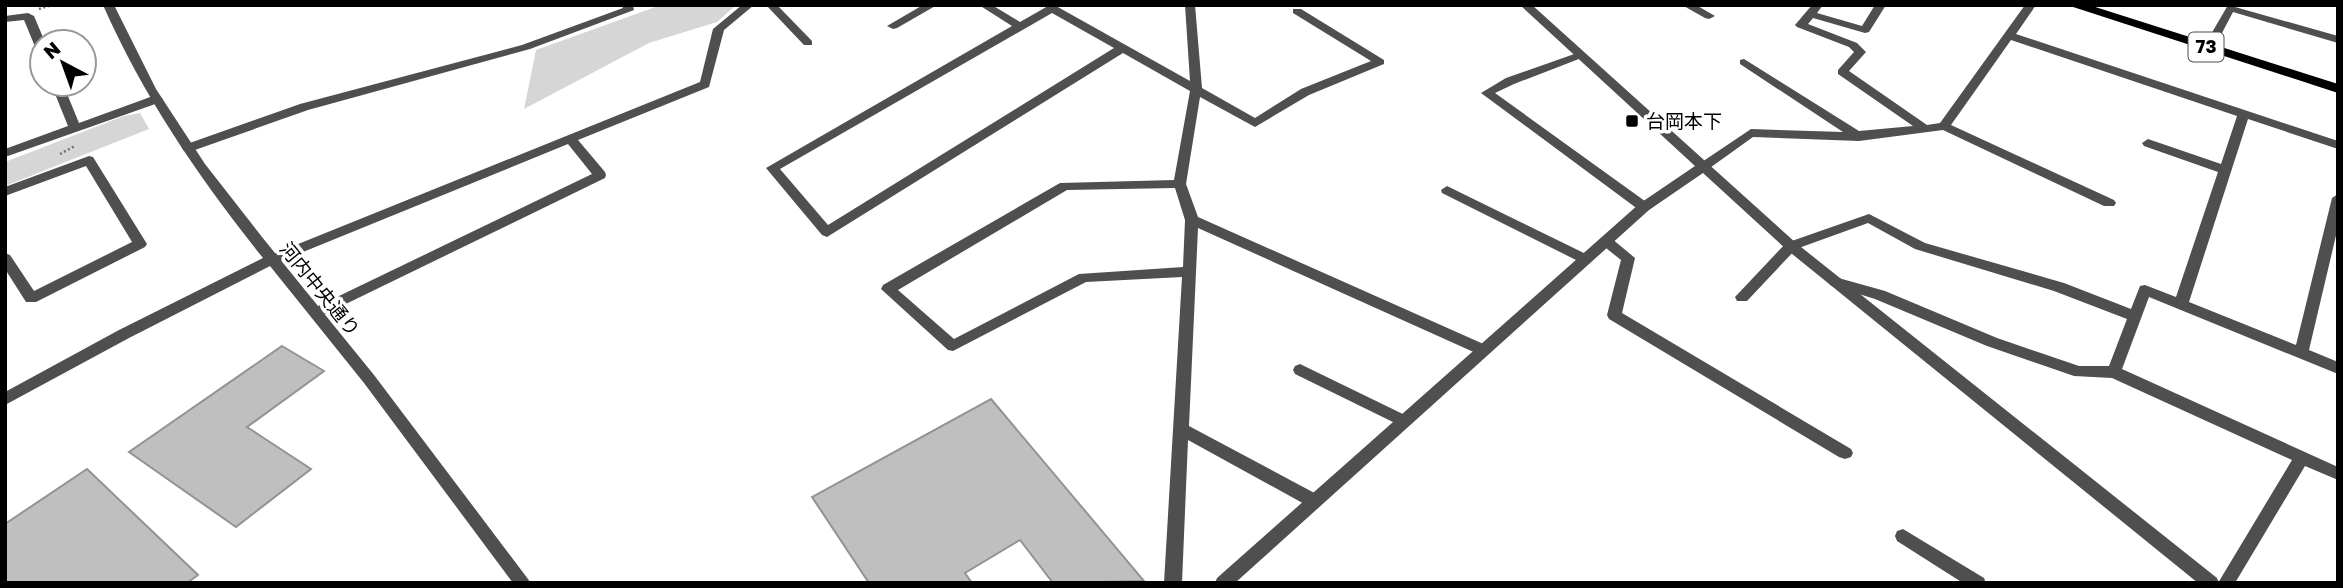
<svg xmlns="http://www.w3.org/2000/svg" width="2343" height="588" viewBox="0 0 2343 588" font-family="'Golos Text','Noto Sans JP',sans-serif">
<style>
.green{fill:#d6d6d6}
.building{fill:#bfbfbf;stroke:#939393;stroke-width:2}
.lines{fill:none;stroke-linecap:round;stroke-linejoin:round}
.path{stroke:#717171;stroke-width:2.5;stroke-dasharray:2 2.5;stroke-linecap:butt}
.minor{fill:#4f4f4f;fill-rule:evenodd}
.tertiary{fill:#4f4f4f;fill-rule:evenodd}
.primary{fill:#000;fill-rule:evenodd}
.poi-dot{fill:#000;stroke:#fff;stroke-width:2.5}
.labels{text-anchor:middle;stroke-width:7;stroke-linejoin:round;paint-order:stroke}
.shield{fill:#fff;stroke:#4c4c4c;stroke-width:2}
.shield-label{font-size:18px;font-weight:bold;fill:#000}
.poi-label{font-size:19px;fill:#000;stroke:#fff;text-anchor:start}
.street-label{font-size:19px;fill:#000;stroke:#fff}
</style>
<rect width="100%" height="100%" fill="#fff"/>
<g class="green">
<path d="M661 5H736L717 22 649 43 524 109 536 50Z"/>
<path d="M140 113 149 129 5 186V162L124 116Z"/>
</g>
<g class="building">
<path d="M282 346 324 371 247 427 311 469 236 527 129 452Z"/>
<path d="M991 399 1144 581 1053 583 1020 540 965 573 972 583H869L812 497Z"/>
<path d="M87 469 198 575 187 583H5V524Z"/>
</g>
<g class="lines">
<g class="path">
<path d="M39 9 52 5"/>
<path d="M60 154 75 146"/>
</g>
<g class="minor">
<path d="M622 5H633L634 10 530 49 308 110 192 151H184L182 148 184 145 300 104 522 45 623 8Z"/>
<path d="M742 5H754L724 30 709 87 578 140 605 172 606 175 605 178 317 318 312 317 310 313 312 309 592 174 568 144 276 263H266L264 260 266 257 700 82 713 29Z"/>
<path d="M766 5H777L812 41V45H804Z"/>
<path d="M923 5H937L897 28 893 29 887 26Z"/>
<path d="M979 5H992L1020 22 1048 6H1056L1190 81 1185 5H1195L1202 88 1255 118 1301 89 1371 61 1293 13V9H1301L1384 60V64L1309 95 1255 127 1200 97 1186 184 1198 217 1488 346 1490 350 1488 354H1478L1198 228 1189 426 1320 496 1322 501 1320 506 1314 508 1308 506 1188 440 1182 583H1164L1182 277 1086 282 953 351 948 350 881 289 883 285 1060 183 1174 180 1190 91 1123 53 827 237 822 235 766 168 1012 26ZM1052 13 1114 48 828 225 780 169ZM1175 188 1185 220 1183 267 1079 274 954 339 898 290 1067 190Z"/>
<path d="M1682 5H1696L1715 16 1709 19 1705 18Z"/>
<path d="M1812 5H1823L1817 13 1862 26 1875 5H1886L1869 32 1865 33 1813 18 1808 24 1857 43 1866 52 1849 71 1927 125 1940 123 2025 5H2036L2016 34 2338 141V149L2248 119 2189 302 2296 345 2332 198 2338 194V227L2309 350 2338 362V374L2149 297 2122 369 2338 467V480L2305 466 2235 583H2218L2292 460 2112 378 2074 376 1987 346 1875 299 1830 285 1828 282 1835 277 1885 291 1997 338 2079 366H2109L2127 319 2054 291 1915 249 1868 223 1796 249 1747 301H1737L1735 297 1786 243 1869 214 1925 243 2064 283 2131 309 2140 286 2145 285 2176 297 2218 172 2144 146 2142 143 2148 139 2221 164 2237 116 2011 40 1951 125 2114 200 2116 203 2114 206H2104L1943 130 1859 141 1753 137 1707 170H1699L1697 167 1699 164 1751 129 1843 132 1740 64V60L1744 59 1859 131 1913 126 1838 74V70L1854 52 1849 47 1797 27 1795 25Z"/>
<path d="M2228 5 2338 36V43L2233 12 2213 50H2205L2203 48Z"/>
<path d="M28 13 34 16 45 42H42V52L36 49 24 20 5 22V16Z"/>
<path d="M1580 52 1586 55 1584 57 1514 84 1495 93 1649 204 1651 207 1649 210H1639L1481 93 1506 78Z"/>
<path d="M51 84H63L79 123 153 96 157 95 163 99 161 102 5 157V149L68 126Z"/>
<path d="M89 156 93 157 147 244 145 247 36 302H26L5 269V253L10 255 34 291 132 242 86 166 5 196V187Z"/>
<path d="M1447 186 1590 256 1592 259 1590 262H1580L1442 193 1441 190Z"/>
<path d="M1606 236 1611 238 1635 258 1622 313 1851 449 1853 453 1851 457 1845 459 1839 457 1609 319 1607 315 1621 260 1601 244 1599 241 1601 238Z"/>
<path d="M1300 364 1409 417 1412 421 1409 425 1404 427 1399 425 1295 374 1293 370 1295 366Z"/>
<path d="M1903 529 1984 578 1986 583H1963L1897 541 1895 536 1897 531Z"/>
</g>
<g class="tertiary">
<path d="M103 5H114L156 89 205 164 262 237 374 375 531 583H513L364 383 270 266 129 338 5 405V392L119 330 263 258C200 179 144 98 103 5Z"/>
<path d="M1520 5H1532L1796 243 2217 578 2219 583H2198L1786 249 1703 173 1649 210 1235 583H1215L1217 578 1639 204 1695 166Z"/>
</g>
<path class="primary" d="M2067 5H2089L2338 84V93Z"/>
</g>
<rect class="poi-dot" x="1625" y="114" width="14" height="14" rx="3.5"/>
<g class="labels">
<rect class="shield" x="2188.5" y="32.5" width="35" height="29" rx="5"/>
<g class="shield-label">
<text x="2206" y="53">73</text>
</g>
<g class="poi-label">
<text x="1646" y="128">台岡本下</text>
</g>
<g class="street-label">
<text transform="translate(320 289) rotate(51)" y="7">河内中央通り</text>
</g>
</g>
<rect width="2343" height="588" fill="none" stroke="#000000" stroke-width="14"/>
<g transform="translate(63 63) rotate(319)"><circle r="33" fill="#ffffff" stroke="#999999" stroke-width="2"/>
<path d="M0-5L12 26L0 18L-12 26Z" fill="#000000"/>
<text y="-10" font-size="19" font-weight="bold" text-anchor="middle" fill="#000000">N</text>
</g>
</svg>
